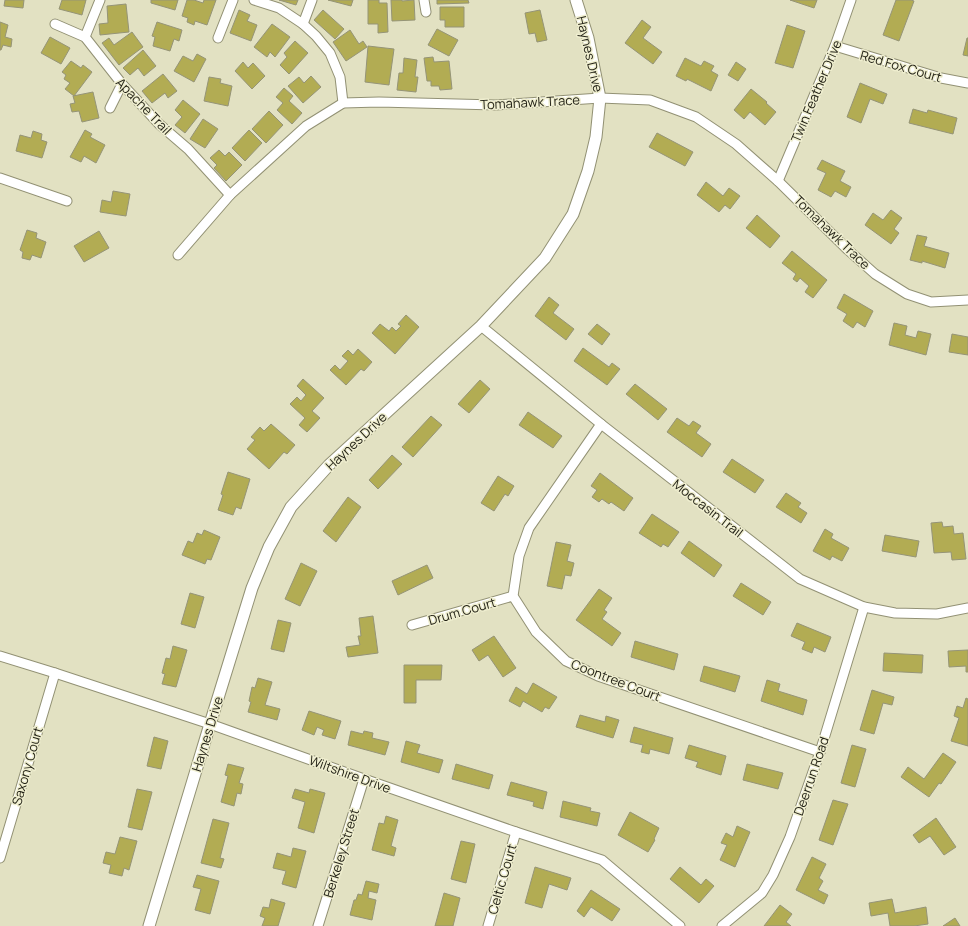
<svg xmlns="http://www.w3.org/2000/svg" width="968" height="926" viewBox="0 0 968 926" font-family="Manrope,sans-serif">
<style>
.building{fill:#b2ac53;stroke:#959477}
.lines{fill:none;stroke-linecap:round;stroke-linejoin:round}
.minor-casing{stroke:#929174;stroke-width:11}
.tertiary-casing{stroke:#929174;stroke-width:13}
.minor{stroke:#fff;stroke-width:9}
.tertiary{stroke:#fff;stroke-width:11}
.labels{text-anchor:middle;stroke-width:3;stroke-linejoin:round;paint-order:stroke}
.street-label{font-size:13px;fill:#1f1e13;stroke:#efeecf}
</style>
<rect width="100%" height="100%" fill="#e2e1c2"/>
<g class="building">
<path d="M5 0H24L23 8 4 6Z"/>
<path d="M62 0H86L82 15 59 9Z"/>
<path d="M151 0H178L175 10 151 3Z"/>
<path d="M187 0H194L203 3 204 0H216L207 25 195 21 194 25 187 22 188 18 182 16Z"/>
<path d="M279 0H298L296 5Z"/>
<path d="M328 0H353L351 6Z"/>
<path d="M368 0H379V3H387L388 32 378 33V24H368Z"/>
<path d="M391 0H402V1L414 0 415 20 392 21Z"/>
<path d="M437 0H468L469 3 437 4Z"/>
<path d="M790 0H817L814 8Z"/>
<path d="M896 0H911L914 1 899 41 883 35Z"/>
<path d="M126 4 129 32 100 35 99 24 108 23 107 6Z"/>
<path d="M440 7H464V27H445V20H440Z"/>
<path d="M239 10 250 15 247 21 257 25 251 41 230 33Z"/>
<path d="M323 10 344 29 335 39 314 20Z"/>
<path d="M540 10 547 40 537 42 535 33 529 34 525 13Z"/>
<path d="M642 20 651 27 643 38 662 52 653 64 625 43Z"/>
<path d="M0 22 8 25 5 37 12 39 11 47 3 45 1 50H0Z"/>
<path d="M157 22 182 30 179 41 174 39 170 51 153 46 155 37 152 36Z"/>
<path d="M272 24 290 37 275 57 270 52 267 57 254 47Z"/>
<path d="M787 25 805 31 793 68 775 63Z"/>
<path d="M437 29 458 40 449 56 428 45Z"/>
<path d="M350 30 359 44 363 41 367 47 346 61 333 42Z"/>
<path d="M132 32 143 47 119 65 102 43 109 38 114 45Z"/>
<path d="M50 37 70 48 61 64 41 53Z"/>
<path d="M967 38H968V56L963 55Z"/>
<path d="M295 41 308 53 289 74 280 65 287 57 284 53Z"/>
<path d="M368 46 394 49 389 85 365 82Z"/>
<path d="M143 50 156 66 144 76 138 68 130 75 123 68Z"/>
<path d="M197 54 206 59 194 82 174 71 183 56 193 61Z"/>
<path d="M433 57 434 62 449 61 452 89 440 90 439 86H431V81H427L424 58Z"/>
<path d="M404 58 417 60 415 77H418L416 92 397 90 399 73H403Z"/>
<path d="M685 58 701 66 704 61 714 66 711 71 718 75 711 91 687 79 686 81 676 76Z"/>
<path d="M71 61 81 68 83 65 92 72 74 96 65 89 70 83 64 79 66 75 62 72Z"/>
<path d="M243 62 248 68 253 63 265 76 252 89 235 71Z"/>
<path d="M736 62 746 69 738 81 728 75Z"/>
<path d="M163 74 177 91 168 98 165 93 152 103 142 91Z"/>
<path d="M311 76 321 87 303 103 288 86 299 77 304 83Z"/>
<path d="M209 77 221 79 220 83 232 86 228 106 204 101Z"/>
<path d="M860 83 887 94 883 104 870 99 861 123 847 117Z"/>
<path d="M284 88 293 96 289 101 302 113 292 124 277 110 283 103 276 97Z"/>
<path d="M751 89 767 102 766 103 776 112 765 125 750 112 744 119 734 110Z"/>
<path d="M93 92 99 118 82 122 79 111 72 112 70 104 75 103 73 96Z"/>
<path d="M183 100 200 114 185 133 175 125 182 117 175 110Z"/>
<path d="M913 109 927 113 928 110 957 118 953 134 909 123Z"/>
<path d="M269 111 283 125 266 143 252 129Z"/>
<path d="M203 119 218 129 205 148 190 139Z"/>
<path d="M85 130 92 134 90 137 105 145 96 163 84 156 81 162 70 157Z"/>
<path d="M249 130 262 143 245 161 232 148Z"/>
<path d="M33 131 42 134 41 140 47 142 42 158 16 151 20 135 31 138Z"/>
<path d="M657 133 693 152 685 166 649 147Z"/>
<path d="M219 150 225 156 229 152 242 165 226 181 214 168 217 165 210 158Z"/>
<path d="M822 160 845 171 840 181 851 187 846 197 835 191 831 197 818 190 826 173 817 169Z"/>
<path d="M706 182 723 196 729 188 740 196 730 209 725 205 719 212 697 195Z"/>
<path d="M113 191 130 194 126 216 100 212 102 200 111 202Z"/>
<path d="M891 210 902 218 894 229 899 233 891 244 865 225 873 213 883 220Z"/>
<path d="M757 215 780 236 770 248 746 228Z"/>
<path d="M27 230 37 233 36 238 46 242 41 258 32 255 30 260 22 258 23 252 20 250Z"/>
<path d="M99 231 109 248 84 262 74 246Z"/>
<path d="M917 235 927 237 924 246 949 253 945 268 922 261V263L910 260Z"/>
<path d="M792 251 827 280 813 298 805 292 809 286 800 278 797 282 793 279 796 274 782 263Z"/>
<path d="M844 294 873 311 865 327 857 322 853 328 843 321 847 314 837 308Z"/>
<path d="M549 297 559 305 553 313 574 329 566 340 535 316Z"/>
<path d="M406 315 419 327 395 354 372 333 380 324 389 331 392 327 396 331 401 326 398 324Z"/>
<path d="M894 323 907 326 905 335 916 338 918 331 931 334 926 355 889 345Z"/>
<path d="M597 324 610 334 602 345 588 334Z"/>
<path d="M952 334 968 337V355L949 352Z"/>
<path d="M583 348 609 367 612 363 620 369 607 385 574 361Z"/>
<path d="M358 349 372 362 364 371 361 369 346 385 330 370 335 365 340 370 348 361 342 356 348 350 353 355Z"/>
<path d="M303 379 324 398 312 411 320 418 307 432 299 425 305 418 290 404 297 397 301 401 306 395 297 386Z"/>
<path d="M480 380 490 389 469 413 458 404Z"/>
<path d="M635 384 667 409 658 420 626 394Z"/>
<path d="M528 412 562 436 553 448 519 425Z"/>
<path d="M431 416 442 425 413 457 402 447Z"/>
<path d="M677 418 689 426 693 421 701 426 696 433 711 444 702 457 667 432Z"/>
<path d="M271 424 295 445 287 454 284 452 269 469 247 449 255 440 251 437 260 427 264 431Z"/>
<path d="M392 455 402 464 378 489 369 480Z"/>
<path d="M732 459 764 480 755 493 723 472Z"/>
<path d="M228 472 250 479 241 509 236 507 233 515 218 510 223 495 221 494Z"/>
<path d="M600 473 633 498 624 511 611 502 609 504 602 499 599 502 592 497 597 490 591 486Z"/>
<path d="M498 476 514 486 508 496 505 494 494 511 481 503Z"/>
<path d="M786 493 801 503 798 507 807 513 801 523 776 507Z"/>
<path d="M348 497 361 507 336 542 323 531Z"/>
<path d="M652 514 679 532 668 547 663 544 661 547 639 533Z"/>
<path d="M942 522 943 527 953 526 954 534 963 533 966 559 952 560 951 552 934 553 931 523Z"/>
<path d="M825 529 833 534 831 538 849 548 842 561 832 556 830 560 813 551Z"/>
<path d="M204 530 220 537 211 560 207 559 205 564 182 555 188 541 193 543 197 533 202 535Z"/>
<path d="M885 535 919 541 916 557 882 551Z"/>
<path d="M689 541 722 565 714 577 681 553Z"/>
<path d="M556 542 571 545 567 561 574 563 571 576 565 575 562 589 547 586Z"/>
<path d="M301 563 317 571 300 606 285 599Z"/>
<path d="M427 565 433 578 398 595 392 581Z"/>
<path d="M741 583 771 602 763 615 733 596Z"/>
<path d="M599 589 612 598 604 610 607 612 602 619 621 633 612 646 576 620Z"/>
<path d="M190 593 204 597 195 628 181 624Z"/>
<path d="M373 616 378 653 348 657 346 647 360 645 358 636H361L359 618Z"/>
<path d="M278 620 291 623 284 652 271 649Z"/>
<path d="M797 623 831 637 825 652 814 647 812 653 802 649 805 642 791 636Z"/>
<path d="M494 636 516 668 503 677 488 655 479 661 472 650Z"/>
<path d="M635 641 678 654 674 670 631 657Z"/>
<path d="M173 646 187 650 176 687 162 684 165 674 162 673 166 658 170 659Z"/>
<path d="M968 650V672H966V666L949 667 948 651Z"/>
<path d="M884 653 923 655 922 673 883 671Z"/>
<path d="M404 665H442L441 680H416V703H404Z"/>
<path d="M704 666 740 676 735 692 700 681Z"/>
<path d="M258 678 272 682 265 705 280 709 277 720 248 712 251 702 249 701 252 687 255 688Z"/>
<path d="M767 680 780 684 778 691 807 700 803 715 761 701Z"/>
<path d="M533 683 557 697 549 709 545 707 542 712 523 701 520 707 509 701 516 687 527 694Z"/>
<path d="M872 690 894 697 892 705 883 703 874 734 860 730Z"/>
<path d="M966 698 968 699V746L951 741 959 718 954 716 957 706 963 708Z"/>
<path d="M309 711 341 721 335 739 322 735 324 730 317 727 314 735 302 730Z"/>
<path d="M580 715 605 722 606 716 619 720 613 738 576 727Z"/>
<path d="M634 727 673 738 669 754 650 749 649 754 641 752 643 745 630 742Z"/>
<path d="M351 731 363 734 364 731 373 733 372 738 389 742 385 755 348 745Z"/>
<path d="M154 737 168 741 161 769 147 766Z"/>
<path d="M406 741 420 745 417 753 443 760 439 773 401 762Z"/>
<path d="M689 745 726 756 721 775 696 767 698 762 685 758Z"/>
<path d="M852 745 866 749 855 787 841 783Z"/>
<path d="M943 753 956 762 941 784 939 783 929 797 901 777 908 767 924 779Z"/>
<path d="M228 764 244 768 239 783 243 784 241 794 237 793 234 806 221 802 228 776 225 775Z"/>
<path d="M456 764 493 775 489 789 452 779Z"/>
<path d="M747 764 783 773 778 789 743 780Z"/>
<path d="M511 782 547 792 543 809 533 806 534 802 507 795Z"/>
<path d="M137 789 152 792 142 830 128 827Z"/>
<path d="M295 789 309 793 310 789 325 793 314 833 298 828 305 802 292 798Z"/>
<path d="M833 800 848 804 833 845 819 840Z"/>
<path d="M563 801 591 808 590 811 600 813 597 826 560 817Z"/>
<path d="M630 812 659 828 654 839 655 840 648 852 618 835Z"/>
<path d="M386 816 398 820 391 846 396 848 394 856 372 850 379 823 384 824Z"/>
<path d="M936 818 956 847 944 855 930 836 919 843 913 835Z"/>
<path d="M213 819 229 823 220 858 224 859 221 868 201 863Z"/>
<path d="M737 826 750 832 735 867 720 860 727 845 721 843 726 833 733 837Z"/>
<path d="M120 837 137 841 129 870 124 868 122 876 109 873 111 865 103 863 106 852 115 854Z"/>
<path d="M461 841 475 844 466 883 451 879Z"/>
<path d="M293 848 306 851 296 888 282 884 286 871 273 868 277 853 291 857Z"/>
<path d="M812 857 826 864 819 878 823 881 818 890 828 895 824 904 796 890Z"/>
<path d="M535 867 571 878 567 890 549 884 542 908 525 903Z"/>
<path d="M680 867 701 885 706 879 714 886 699 903 670 879Z"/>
<path d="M197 875 219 881 210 914 195 910 201 889 193 887Z"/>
<path d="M366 881 379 884 377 893 369 891 368 898 376 900 372 920 350 915 354 900H356L358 894 362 895Z"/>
<path d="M591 890 620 909 612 921 591 907 584 917 577 911Z"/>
<path d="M444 893 460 898 453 926H435Z"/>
<path d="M271 899 285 903 278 926H262L265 918 260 916 263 907 269 908Z"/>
<path d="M892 899 895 913 926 907 928 924 914 926H890L888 913 871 916 869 903Z"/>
<path d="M780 905 792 914 786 922 791 926H764Z"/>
<path d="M955 918 960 926H943Z"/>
</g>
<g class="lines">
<defs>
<g id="minor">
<path d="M254 0 279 8 303 24 316 36 330 53 340 77 343 103"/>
<path d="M424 0 426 12"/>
<path d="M55 24 85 37 122 84 159 124 188 149 230 195"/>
<path d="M303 24 312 0"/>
<path d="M85 37 100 0"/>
<path d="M218 38 233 0"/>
<path d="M835 46 941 78 968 83"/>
<path d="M110 108 122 84"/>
<path d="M0 178 67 201"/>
<path d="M778 181 835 46 851 0"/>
<path d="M178 255 230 195 306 126 343 103 379 102 496 105 600 98 650 100 696 117 736 144 778 181 848 250 875 274 907 294 931 302 968 300"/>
<path d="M481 326 601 424 800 579 864 607 895 613 937 614 968 608"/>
<path d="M601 424 529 528 519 556 513 596 536 632 566 661 598 676 820 752"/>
<path d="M412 625 513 596"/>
<path d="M0 656 55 673 210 724 364 779 516 832 602 860 680 926"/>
<path d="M0 858 55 673"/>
<path d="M318 926 364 779"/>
<path d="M488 926 516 832"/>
<path d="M722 926 762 893 773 875 790 837 820 752 864 607"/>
</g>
<path id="tertiary" d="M149 926 210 724 252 588 269 547 291 507 329 465 481 326 545 258 573 214 588 171 596 137 600 98 588 38 576 0"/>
</defs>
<use href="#minor" class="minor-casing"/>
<use href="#tertiary" class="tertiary-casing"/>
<use href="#minor" class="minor"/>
<use href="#tertiary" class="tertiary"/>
</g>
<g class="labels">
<g class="street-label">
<text transform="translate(590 54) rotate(77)" y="5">Haynes Drive</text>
<text transform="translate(901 66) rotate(16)" y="5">Red Fox Court</text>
<text transform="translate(816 91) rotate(-67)" y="5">Twin Feather Drive</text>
<text transform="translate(530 102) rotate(-3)" y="5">Tomahawk Trace</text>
<text transform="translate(144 106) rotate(46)" y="5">Apache Trail</text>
<text transform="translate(832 232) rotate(44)" y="5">Tomahawk Trace</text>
<text transform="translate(356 441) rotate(-43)" y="5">Haynes Drive</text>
<text transform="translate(708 508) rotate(38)" y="5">Moccasin Trail</text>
<text transform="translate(462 611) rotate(-16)" y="5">Drum Court</text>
<text transform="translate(616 680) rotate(21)" y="5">Coontree Court</text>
<text transform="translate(207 734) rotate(-73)" y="5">Haynes Drive</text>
<text transform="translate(27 766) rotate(-74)" y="5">Saxony Court</text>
<text transform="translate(350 774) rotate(20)" y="5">Wiltshire Drive</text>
<text transform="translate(811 776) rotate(-71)" y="5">Deerrun Road</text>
<text transform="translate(341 853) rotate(-73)" y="5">Berkeley Street</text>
<text transform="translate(502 879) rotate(-74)" y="5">Celtic Court</text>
</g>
</g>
</svg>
